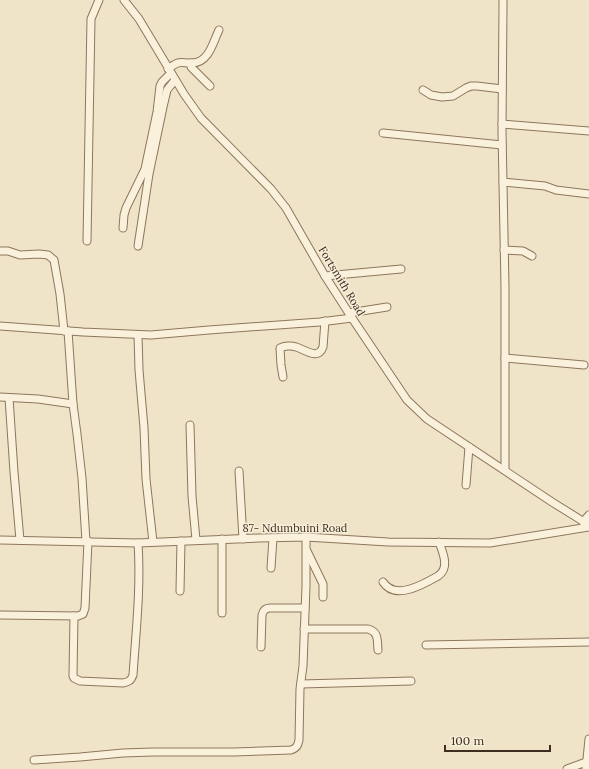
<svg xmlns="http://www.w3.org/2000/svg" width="589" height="769" viewBox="0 0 589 769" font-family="Lora,serif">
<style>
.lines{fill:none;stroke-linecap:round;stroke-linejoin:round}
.minor-casing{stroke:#8d765c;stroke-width:9}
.minor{stroke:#faf1dc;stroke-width:7}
.labels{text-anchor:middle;stroke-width:3;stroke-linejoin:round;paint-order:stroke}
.street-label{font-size:11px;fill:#3d2e20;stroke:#f7eed8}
</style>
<rect width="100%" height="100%" fill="#f0e4c8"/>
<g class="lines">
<defs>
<g id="minor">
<path d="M124 0 139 19 184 94 201 118 271 189 286 208 325 276 352 318 407 400 427 419 552 502 589 525"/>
<path d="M503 0V6L502 131 505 287V470"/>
<path d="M191 63V67L210 86"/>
<path d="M168 69C180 60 179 63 192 63 209 63 213 42 219 30"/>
<path d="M423 90 431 95 442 97 453 96 466 88 471 86H477L502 89"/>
<path d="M502 124 589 131"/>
<path d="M383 133 502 145"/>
<path d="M503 182 545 186 556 190 589 194"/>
<path d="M123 228 124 215 126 208 145 169 157 112 160 86 162 82 171 73"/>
<path d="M87 241 91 19 99 0"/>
<path d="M138 246 149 174 163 107 167 90 175 80"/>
<path d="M504 250 523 251 532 256"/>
<path d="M0 251H8L20 255 39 254 48 255 54 260 60 294 64 331"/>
<path d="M325 276 401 269"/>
<path d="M349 313 387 307"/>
<path d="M0 326 83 332 151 335 209 330 320 322 352 318"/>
<path d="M68 331 73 404 77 434 82 478 86 541"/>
<path d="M138 335 139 370 144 428 146 479 153 542"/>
<path d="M505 358 584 365"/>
<path d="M283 377 281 365 280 348C284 346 291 345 296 347 304 349 318 361 323 347L325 321"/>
<path d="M0 397 38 399 73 404"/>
<path d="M9 398 14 472 20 540"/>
<path d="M190 425 192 496 196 540"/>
<path d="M239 471 243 539"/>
<path d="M466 485 469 447"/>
<path d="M583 522 589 515"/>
<path d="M222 539V613"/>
<path d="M0 540 138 543 259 538 306 537 388 542 490 543 589 527"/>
<path d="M307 551 323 584V597"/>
<path d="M271 568 273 538"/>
<path d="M383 582C395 601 424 584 438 576 450 568 443 553 439 542"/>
<path d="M180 591 181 541"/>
<path d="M0 615 78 616 83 614 85 608 88 541"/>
<path d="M74 616 73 676 74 678 80 681 123 683C128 682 131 681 133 675 136 631 141 587 138 543"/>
<path d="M304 629H368C379 632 377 640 378 650"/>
<path d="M426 645 589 642"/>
<path d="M261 647 262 615C263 611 265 608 270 608H305"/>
<path d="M301 684 411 681"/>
<path d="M34 760 80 757 123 753 153 752H234L291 750C297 748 298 745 299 740L300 689 303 666 306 586V537"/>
<path d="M567 769 586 762"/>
<path d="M586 769 589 739"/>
</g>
</defs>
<use href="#minor" class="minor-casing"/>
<use href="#minor" class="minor"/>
</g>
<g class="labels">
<g class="street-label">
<text transform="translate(342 281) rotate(59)" y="4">Fortsmith Road</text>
<text x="295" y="532">87- Ndumbuini Road</text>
</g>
</g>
<path d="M445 745v6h105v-6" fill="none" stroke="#3d2e20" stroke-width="2"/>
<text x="451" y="745" font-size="12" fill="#3d2e20" stroke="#f7eed8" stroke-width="3" paint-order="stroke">100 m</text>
</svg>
